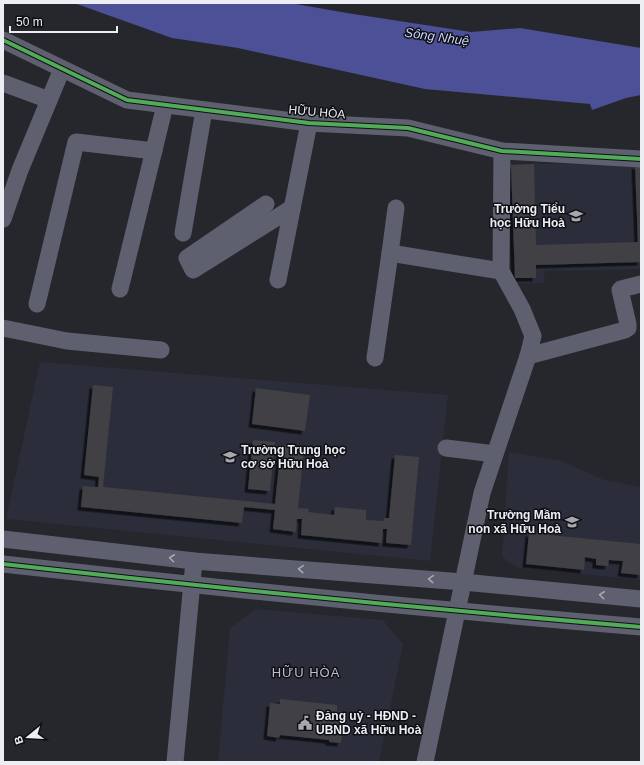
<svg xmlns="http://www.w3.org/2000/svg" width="644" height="765" viewBox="0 0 644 765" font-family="Arial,sans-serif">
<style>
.built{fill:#2b2d3a}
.water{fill:#4c5096}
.building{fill:#3f4044;filter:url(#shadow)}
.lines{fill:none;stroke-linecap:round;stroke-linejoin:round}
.minor{stroke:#5e606f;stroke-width:17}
.cycleway-casing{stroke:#0e0f13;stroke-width:6}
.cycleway{stroke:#51ab58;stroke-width:4}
.oneway{stroke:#a6a7b2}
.labels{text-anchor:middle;stroke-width:3;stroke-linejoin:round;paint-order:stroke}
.street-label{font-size:12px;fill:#edeef4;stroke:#0e0f13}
.poi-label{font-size:12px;font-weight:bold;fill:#edeef4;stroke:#0e0f13;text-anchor:end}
.water-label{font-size:13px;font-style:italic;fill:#cbd1fd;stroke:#0e0f13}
.neighbourhood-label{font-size:13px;letter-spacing:1px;fill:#bdbfca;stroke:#0e0f13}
</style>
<defs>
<filter id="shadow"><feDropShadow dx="-3.5" dy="3.5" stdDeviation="0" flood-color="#0009"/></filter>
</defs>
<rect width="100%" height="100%" fill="#26272c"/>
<g class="built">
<path d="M641 163V269L544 271 545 283H516L512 275 510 164Z"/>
<path d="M40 362 448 395 430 561 6 519Z"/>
<path d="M509 452 561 461 604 480 641 487V580L518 568 502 557Z"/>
<path d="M256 609 383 620 403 644 379 762H218L230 628Z"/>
</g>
<path class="water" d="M74 3H290L347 13 471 32 520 28 641 48V95L626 98 592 110 590 104 425 89 238 48 172 38Z"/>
<g class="building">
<path d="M534 164 536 245 638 242 635 165 641 167V262L536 265V278H515L511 165Z"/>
<path d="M93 385 113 387 103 487 275 504 281 445 304 448 298 508 309 509 308 512 334 515 335 507 366 510V520L384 521V518H389L395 455 419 457 411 545 386 543 387 529H383L382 543 301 535 302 519H297L296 532 273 529 275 510 244 507 242 523 81 507 83 486 98 487 99 477 84 475Z"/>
<path d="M256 388 310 395 305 431 252 424Z"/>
<path d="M253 440 275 442 270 491 248 489Z"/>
<path d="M529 533 641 544V575L621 573 623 561 609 560 608 566 596 565V559L585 557 584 570 526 564Z"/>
<path d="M280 699 337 705V711L344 712 341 743 329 742V740L280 735 279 738 267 736 270 703 280 704Z"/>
</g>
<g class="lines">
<g class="minor">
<path d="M3 40 127 100 309 123 408 128 502 151 641 159"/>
<path d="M3 83 49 100"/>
<path d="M266 204 187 258 193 270 292 208"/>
<path d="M3 219 20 170 62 69"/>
<path d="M183 233 204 110"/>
<path d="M390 253 396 208"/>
<path d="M278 280 309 123"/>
<path d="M120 289 165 105"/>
<path d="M37 304 76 142 154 151"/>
<path d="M3 328 67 341 161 350"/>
<path d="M528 356 625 330 628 328V324L620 290 621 289 641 284"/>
<path d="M375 358 390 253 501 271"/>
<path d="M446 448 495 454"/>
<path d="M3 539 194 561 463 582 641 599"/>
<path d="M3 564C215 588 428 609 641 627"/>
<path d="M175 762 194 561"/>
<path d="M425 762 482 493 528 356 533 336 522 309 501 271 502 151"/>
</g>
<defs>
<g id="cycleway">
<path d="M3 40 127 100 309 123 408 128 502 151 641 159"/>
<path d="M3 564C215 588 428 609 641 627"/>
</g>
</defs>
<use href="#cycleway" class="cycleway-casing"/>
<use href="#cycleway" class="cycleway"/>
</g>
<defs><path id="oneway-chevron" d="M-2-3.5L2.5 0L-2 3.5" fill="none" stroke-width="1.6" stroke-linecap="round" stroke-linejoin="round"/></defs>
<g class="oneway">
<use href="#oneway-chevron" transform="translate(172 558) rotate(-173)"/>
<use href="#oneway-chevron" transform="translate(301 569) rotate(-176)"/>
<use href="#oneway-chevron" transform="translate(431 579) rotate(-176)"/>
<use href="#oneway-chevron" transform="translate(602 595) rotate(-174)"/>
</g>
<defs>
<symbol id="school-bare" viewBox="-9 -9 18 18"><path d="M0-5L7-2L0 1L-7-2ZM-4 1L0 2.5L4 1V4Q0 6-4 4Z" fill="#a7a8ae" stroke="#0e0f13" stroke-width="2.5" paint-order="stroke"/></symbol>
<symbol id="civic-bare" viewBox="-9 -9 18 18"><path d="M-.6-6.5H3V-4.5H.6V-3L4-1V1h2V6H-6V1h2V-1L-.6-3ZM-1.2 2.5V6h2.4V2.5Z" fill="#a7a8ae" stroke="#0e0f13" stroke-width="2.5" paint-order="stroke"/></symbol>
</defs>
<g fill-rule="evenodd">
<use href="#school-bare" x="566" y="206" width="20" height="20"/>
<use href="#school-bare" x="220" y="447" width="20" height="20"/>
<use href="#school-bare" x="562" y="512" width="20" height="20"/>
<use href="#civic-bare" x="295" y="713" width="20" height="20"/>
</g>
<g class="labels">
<g class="street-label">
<text transform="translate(317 112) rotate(5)" y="4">HỮU HÒA</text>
</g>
<g class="poi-label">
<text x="565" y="213">Trường Tiểu<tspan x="565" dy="14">học Hữu Hoà</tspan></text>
<text x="241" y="454" text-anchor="start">Trường Trung học<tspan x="241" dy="14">cơ sở Hữu Hoà</tspan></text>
<text x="561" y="519">Trường Mầm<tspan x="561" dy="14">non xã Hữu Hoà</tspan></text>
<text x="316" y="720" text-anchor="start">Đảng uỷ - HĐND -<tspan x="316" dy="14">UBND xã Hữu Hoà</tspan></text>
</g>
<g class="water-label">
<text transform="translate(437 36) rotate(8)" y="5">Sông Nhuệ</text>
</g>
<g class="neighbourhood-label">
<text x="306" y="677">HỮU HÒA</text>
</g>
</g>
<rect width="644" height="765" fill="none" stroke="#edeef4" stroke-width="8"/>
<g transform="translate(28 737) rotate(252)" stroke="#0e0f13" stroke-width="3" paint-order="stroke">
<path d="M0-3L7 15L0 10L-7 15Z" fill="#edeef4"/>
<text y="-6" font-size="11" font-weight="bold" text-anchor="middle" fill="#edeef4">B</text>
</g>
<path d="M10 26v6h107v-6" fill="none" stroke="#edeef4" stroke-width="2"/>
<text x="16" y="26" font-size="12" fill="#edeef4" stroke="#0e0f13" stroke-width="3" paint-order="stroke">50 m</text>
</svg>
